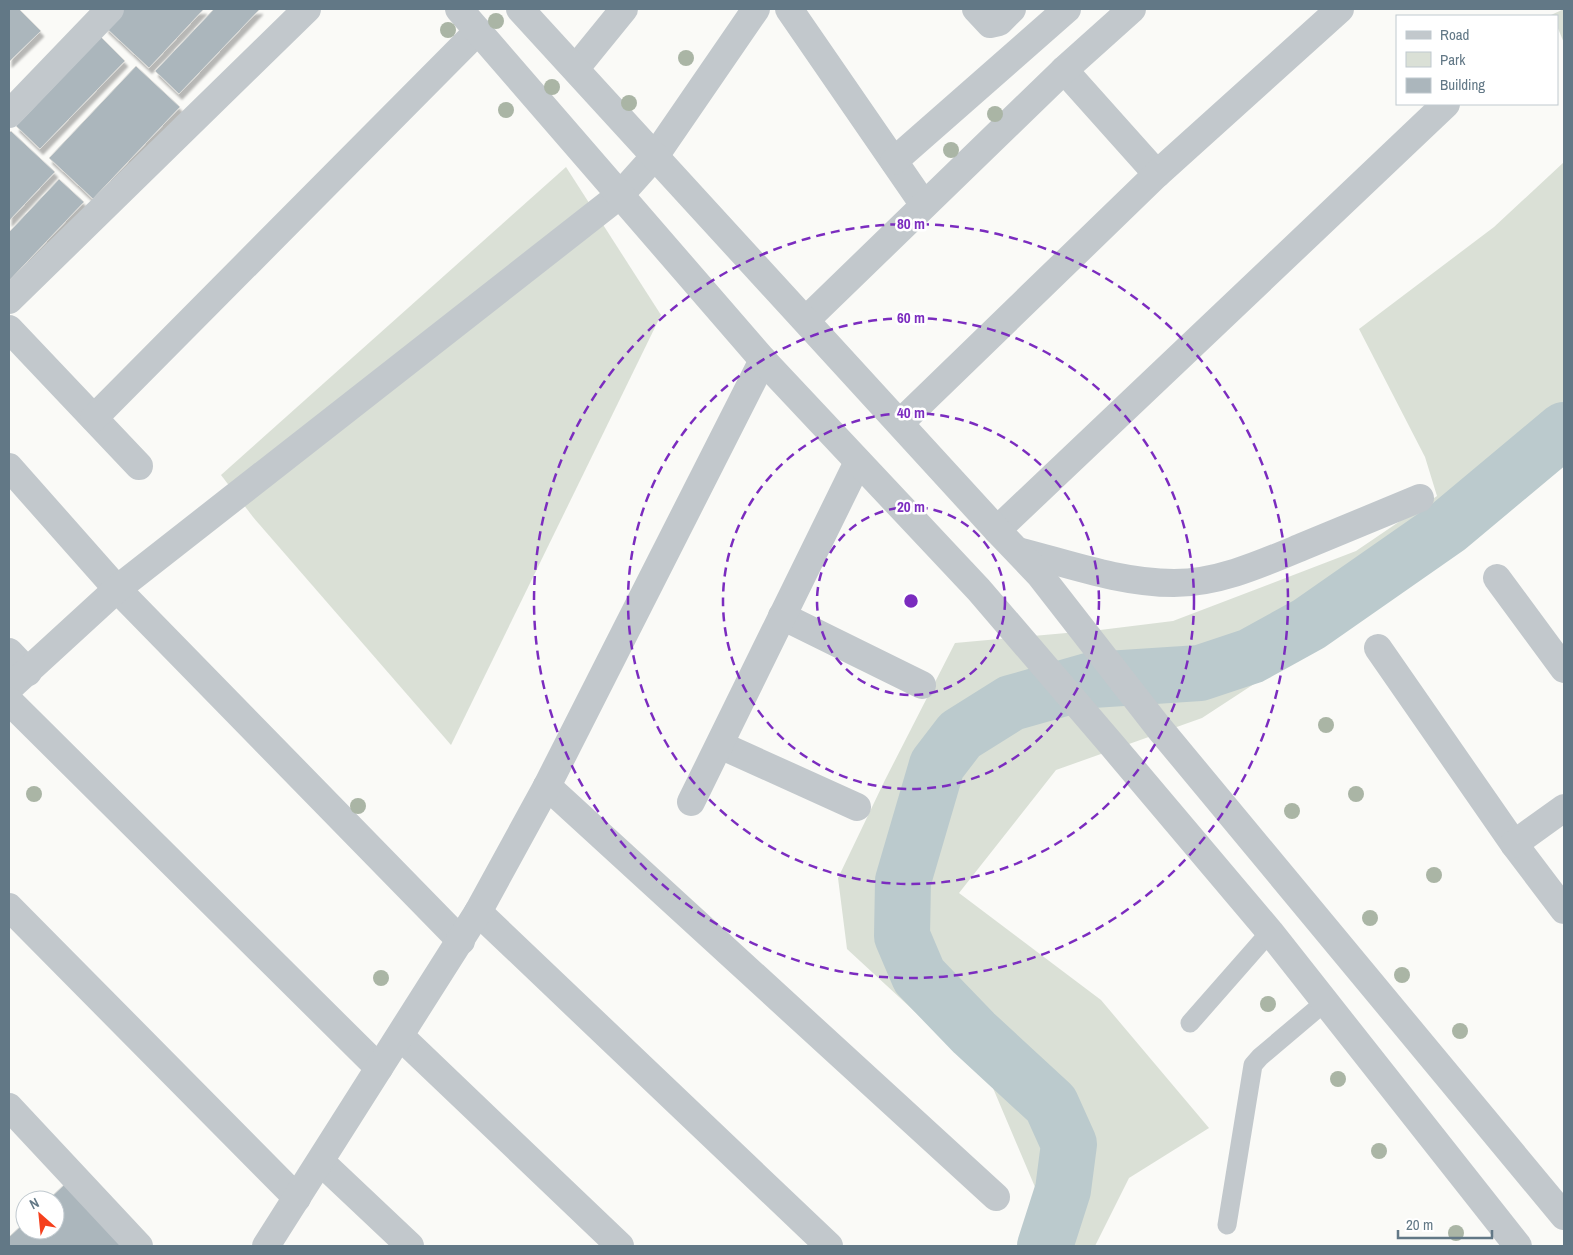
<svg xmlns="http://www.w3.org/2000/svg" width="1573" height="1255" viewBox="0 0 1573 1255" font-family="'Archivo Narrow',sans-serif">
<style>
.green{fill:#dae0d6}
.lines{fill:none;stroke-linecap:round;stroke-linejoin:round}
.river{stroke:#bbcacd;stroke-width:56}
.building{fill:#abb6bc;stroke:#dcdcd9;filter:url(#shadow)}
.service{stroke:#c2c8cc;stroke-width:19}
.minor{stroke:#c2c8cc;stroke-width:28}
.tertiary{stroke:#c2c8cc;stroke-width:28}
.tree{fill:#aab5a5}
.ring{fill:none;stroke:#7b2cbf;stroke-width:2.5;stroke-dasharray:9 6}
.centre{fill:#7b2cbf;stroke:#fff;stroke-width:2.5}
.ring-label{font-size:15px;text-anchor:middle;font-weight:bold;fill:#7b2cbf;stroke:#fff;stroke-width:5;stroke-linejoin:round;paint-order:stroke}
</style>
<defs>
<filter id="shadow"><feDropShadow dx="3" dy="5.5" stdDeviation="1" flood-color="#0004"/></filter>
</defs>
<rect width="100%" height="100%" fill="#fafaf7"/>
<g class="green">
<path d="M1564 9V43L1557 26V16H1552L1551 15Z"/>
<path d="M1564 162V456L1422 574 1202 718 1056 770 959 893 1101 1000 1209 1128 1129 1178 1095 1246H1024L1036 1230 1035 1187 990 1081 847 949 838 878 885 780 955 643 1100 630 1173 621 1356 551 1437 496 1425 457 1359 329 1494 227Z"/>
<path d="M566 167 661 315 451 745 253 517 221 475Z"/>
</g>
<g class="lines">
<path class="river" d="M1045 1246 1063 1190 1069 1144 1051 1104 974 1033 919 976 902 936 903 881 937 765 960 735 1011 703 1092 680 1200 673 1251 656 1309 624 1448 527 1564 430"/>
</g>
<g class="building">
<path d="M9 9H19L41 31 9 62Z"/>
<path d="M122 9H204L149 68 105 27Z"/>
<path d="M214 9H260L179 94 155 71Z"/>
<path d="M101 37 125 61 40 149 16 126Z"/>
<path d="M136 66 180 107 93 199 49 158Z"/>
<path d="M11 131 55 172 9 221V133Z"/>
<path d="M59 179 84 202 9 281V232Z"/>
<path d="M68 1181 131 1246H10L9 1245V1237L25 1222V1230H55V1200H48Z"/>
</g>
<g class="lines">
<g class="service">
<path d="M1190 1023 1270 932"/>
<path d="M1227 1225 1253 1065 1260 1057 1325 1002"/>
</g>
<g class="minor">
<path d="M789 9 924 205"/>
<path d="M976 9 990 24 999 22 1012 9"/>
<path d="M576 68 624 9"/>
<path d="M1064 70 1157 174"/>
<path d="M9 114 110 9"/>
<path d="M894 161 1067 9"/>
<path d="M9 300 307 9"/>
<path d="M806 320 1064 70 1132 9"/>
<path d="M9 329 139 466"/>
<path d="M94 418 478 31"/>
<path d="M900 423 1157 174 1340 9"/>
<path d="M9 467 117 589 461 941"/>
<path d="M997 530 1446 104"/>
<path d="M1018 551C1069 564 1121 583 1174 583 1219 583 1263 563 1304 546 1343 530 1382 514 1420 498"/>
<path d="M1497 578 1564 669"/>
<path d="M782 616 922 685"/>
<path d="M1378 648 1514 844 1564 910"/>
<path d="M9 652 28 672"/>
<path d="M9 688 117 589 620 195 655 156 756 9"/>
<path d="M9 701 379 1068"/>
<path d="M720 745 857 807"/>
<path d="M547 786 996 1197"/>
<path d="M691 802 858 462"/>
<path d="M1514 844 1564 808"/>
<path d="M9 907 297 1198"/>
<path d="M478 912 829 1246"/>
<path d="M400 1036 620 1246"/>
<path d="M9 1107 139 1246"/>
<path d="M321 1162 410 1246"/>
<path d="M266 1246 478 912 547 786 763 360"/>
</g>
<g class="tertiary">
<path d="M459 9 763 360 979 590 1112 745 1270 932 1518 1246"/>
<path d="M520 9 997 530 1039 574 1159 728 1564 1216"/>
</g>
</g>
<g class="tree">
<circle cx="496" cy="21" r="8"/>
<circle cx="448" cy="30" r="8"/>
<circle cx="686" cy="58" r="8"/>
<circle cx="552" cy="87" r="8"/>
<circle cx="629" cy="103" r="8"/>
<circle cx="506" cy="110" r="8"/>
<circle cx="995" cy="114" r="8"/>
<circle cx="951" cy="150" r="8"/>
<circle cx="1326" cy="725" r="8"/>
<circle cx="34" cy="794" r="8"/>
<circle cx="1356" cy="794" r="8"/>
<circle cx="358" cy="806" r="8"/>
<circle cx="1292" cy="811" r="8"/>
<circle cx="1434" cy="875" r="8"/>
<circle cx="1370" cy="918" r="8"/>
<circle cx="1402" cy="975" r="8"/>
<circle cx="381" cy="978" r="8"/>
<circle cx="1268" cy="1004" r="8"/>
<circle cx="1460" cy="1031" r="8"/>
<circle cx="1338" cy="1079" r="8"/>
<circle cx="1379" cy="1151" r="8"/>
<circle cx="1456" cy="1233" r="8"/>
</g>
<g class="ring">
<circle cx="911" cy="601" r="94"/>
<circle cx="911" cy="601" r="188"/>
<circle cx="911" cy="601" r="283"/>
<circle cx="911" cy="601" r="377"/>
</g>
<circle cx="911" cy="601" r="8" class="centre"/>
<g class="ring-label">
<text x="911" y="229">80 m</text>
<text x="911" y="323">60 m</text>
<text x="911" y="418">40 m</text>
<text x="911" y="512">20 m</text>
</g>
<rect width="1573" height="1255" fill="none" stroke="#627886" stroke-width="20"/>
<rect x="1396" y="15" width="162" height="90" fill="#ffffff" stroke="#c0c9cf"/>
<rect x="1406" y="31" width="25" height="8" fill="#c2c8cc" stroke="#c0c9cf"/>
<text x="1440" y="40" font-size="15" fill="#627886">Road</text>
<rect x="1406" y="52" width="25" height="15" fill="#dae0d6" stroke="#c0c9cf"/>
<text x="1440" y="65" font-size="15" fill="#627886">Park</text>
<rect x="1406" y="78" width="25" height="15" fill="#abb6bc" stroke="#c0c9cf"/>
<text x="1440" y="90" font-size="15" fill="#627886">Building</text>
<g transform="translate(40 1215) rotate(333)"><circle r="24" fill="#ffffff" stroke="#c0c9cf"/>
<path d="M0-4L9 19L0 12L-9 19Z" fill="#f5401d"/>
<text y="-8" font-size="14" font-weight="bold" text-anchor="middle" fill="#627886">N</text>
</g>
<path d="M1398 1230v8h94v-8" fill="none" stroke="#627886" stroke-width="2.5"/>
<text x="1406" y="1230" font-size="15" fill="#627886" stroke="#ffffff" stroke-width="4" paint-order="stroke">20 m</text>
</svg>
